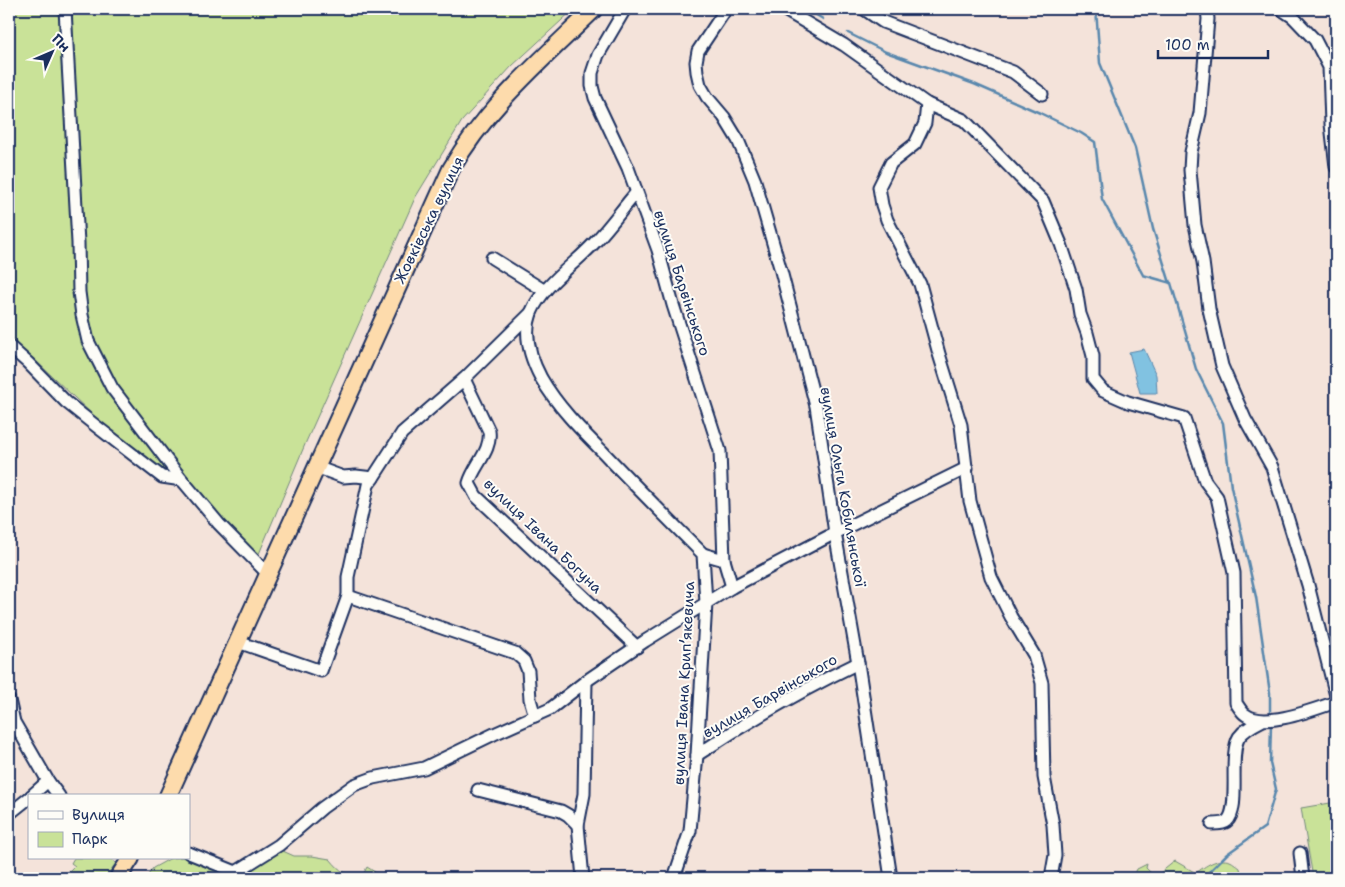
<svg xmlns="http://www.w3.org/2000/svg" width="1345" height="887" viewBox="0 0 1345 887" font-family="'Shantell Sans',sans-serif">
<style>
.green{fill:#c9e298;stroke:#72887b}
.water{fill:#81c2e1;stroke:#5887ad}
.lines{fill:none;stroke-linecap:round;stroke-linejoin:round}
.stream{stroke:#5887ad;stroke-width:2.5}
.minor-casing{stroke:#1b2f5e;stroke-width:15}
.highway-casing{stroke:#1b2f5e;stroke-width:20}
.minor{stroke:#fdfcf7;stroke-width:11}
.highway{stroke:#fddbac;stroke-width:16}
.labels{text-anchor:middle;stroke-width:4;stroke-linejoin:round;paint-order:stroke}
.street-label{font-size:15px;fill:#1b2f5e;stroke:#fdfcf7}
</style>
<rect width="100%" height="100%" fill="#f4e3da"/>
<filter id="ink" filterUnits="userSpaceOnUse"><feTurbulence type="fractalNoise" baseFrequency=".02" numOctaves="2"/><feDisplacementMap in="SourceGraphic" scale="10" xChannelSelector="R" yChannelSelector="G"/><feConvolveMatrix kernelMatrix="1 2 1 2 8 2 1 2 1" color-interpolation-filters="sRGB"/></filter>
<g filter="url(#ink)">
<g class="green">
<path d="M9 9H574L512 66 462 121 415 198 306 442 256 561 184 476 157 467 95 417 34 359 9 343Z"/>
<path d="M1336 802V878H1313L1301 808Z"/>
<path d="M276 848 294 856H312L330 859C341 872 346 876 363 875L367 867 378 874 376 878H260L246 871Z"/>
<path d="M189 857 233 878H146L153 868 171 858Z"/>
<path d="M74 858H109L116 863 105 878H63L75 866 71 863Z"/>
<path d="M1175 861 1196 873C1205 866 1218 857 1230 861 1233 862 1237 866 1240 868L1242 878H1133L1137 869 1147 864 1146 868 1155 877Z"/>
</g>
<path class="water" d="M1144 349 1156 375 1157 393H1140L1129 352Z"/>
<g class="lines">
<g class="stream">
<path d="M806 9 823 19"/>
<path d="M1096 9 1100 63 1135 148 1153 229 1170 283"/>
<path d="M848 33 886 52 974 84 1040 113 1081 133 1095 142 1102 199 1143 275 1171 283 1196 369 1223 423 1231 487 1256 597 1270 693V712"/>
<path d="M1203 878 1227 854 1265 827 1276 789 1270 763 1271 724"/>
</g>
<defs>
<g id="minor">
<path d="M65 9 78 243 79 292 82 315 88 341 112 388 182 480 219 524 268 574"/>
<path d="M625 9 598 55 592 73V86L595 98 628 168 658 250 673 305 720 451 724 560 703 554"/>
<path d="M726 9 698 51 696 62 697 72 700 85 707 97 724 117 738 140 755 181 781 271 816 406 835 533 858 663 891 878"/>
<path d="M783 9 844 45 927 104 964 120 1043 201 1061 244 1076 289 1080 314 1087 333 1093 356V379L1103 391 1128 402 1184 418 1205 481 1217 497 1234 573 1236 703C1239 707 1242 713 1246 715 1265 729 1315 709 1336 702"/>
<path d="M864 9 883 22 1013 72 1042 94"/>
<path d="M1207 9 1208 19 1200 113 1191 152 1190 170 1195 225 1203 262 1209 309 1222 366 1245 419 1272 467 1308 585 1336 696"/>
<path d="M1281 9 1293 17 1315 40 1329 67 1331 124 1336 167"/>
<path d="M927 104 925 123 915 144 891 163 879 187 882 205 887 220 920 284 939 354 961 425 970 501 991 577 1011 617 1034 655 1042 683 1044 777 1053 825 1055 855 1051 878"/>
<path d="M636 193C623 208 611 225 597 240 577 263 543 284 531 313 523 334 531 359 541 378 557 406 580 429 602 451 635 486 669 520 703 554L706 603 697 755 690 831 674 878"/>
<path d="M492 258 545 291"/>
<path d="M9 346 28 363 66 402 96 426 162 477 182 480"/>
<path d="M464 379 489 431C492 451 474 465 469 483L476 496 637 647"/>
<path d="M316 467 343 477 356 476 373 478 402 433 464 379 531 313"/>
<path d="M724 560 732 587"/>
<path d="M348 596 515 653 524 661 528 671 530 699 535 716"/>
<path d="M238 642 321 671 348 596V577L368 485 373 478"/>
<path d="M9 700 14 722 48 781 59 796"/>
<path d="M697 755C748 721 802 690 858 663"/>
<path d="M478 790 561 811 568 815 578 825"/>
<path d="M31 796 48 781"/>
<path d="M9 814 29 798"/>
<path d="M1212 824C1217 824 1224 824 1227 821 1241 809 1228 755 1239 737 1245 729 1253 725 1261 721"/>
<path d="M189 853 236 872 246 878"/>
<path d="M1300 853 1303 878"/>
<path d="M236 872 279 845 322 808 354 785 373 778 424 768 494 734 550 709 586 681 645 641 732 587 835 533 967 468"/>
<path d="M583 878 578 825 584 794 586 681"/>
</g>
<g id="highway">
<path d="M168 796 451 169C487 106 544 58 594 9"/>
<path d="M118 878 131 858"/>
</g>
</defs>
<use href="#minor" class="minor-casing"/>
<use href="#highway" class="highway-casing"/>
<use href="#minor" class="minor"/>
<use href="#highway" class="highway"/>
</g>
</g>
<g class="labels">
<g class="street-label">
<text transform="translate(429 220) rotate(-64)" y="5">Жовківська вулиця</text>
<text transform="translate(682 283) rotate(72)" y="5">вулиця Барвінського</text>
<text transform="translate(843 487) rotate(80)" y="5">вулиця Ольги Кобилянської</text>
<text transform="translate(543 536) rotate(44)" y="5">вулиця Івана Богуна</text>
<text transform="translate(684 683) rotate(-87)" y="5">вулиця Івана Крипʼякевича</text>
<text transform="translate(770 696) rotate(-30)" y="5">вулиця Барвінського</text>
</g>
</g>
<rect width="1345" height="887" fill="none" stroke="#fdfcf7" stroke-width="30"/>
<rect x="15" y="15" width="1315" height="857" fill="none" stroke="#1b2f5e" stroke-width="2" filter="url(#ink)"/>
<rect x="28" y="794" width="162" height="65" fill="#fdfcf7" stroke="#a3aaba"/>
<rect x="38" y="811" width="25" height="8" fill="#fdfcf7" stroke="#a3aaba"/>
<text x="72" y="820" font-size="15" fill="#1b2f5e">Вулиця</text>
<rect x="38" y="832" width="25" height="15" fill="#c9e298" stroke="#a3aaba"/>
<text x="72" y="844" font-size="15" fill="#1b2f5e">Парк</text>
<g transform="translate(52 52) rotate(45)" stroke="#fdfcf7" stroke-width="4" paint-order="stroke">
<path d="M0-4L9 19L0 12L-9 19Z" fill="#1b2f5e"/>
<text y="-8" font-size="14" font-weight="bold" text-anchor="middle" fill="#1b2f5e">Пн</text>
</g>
<path d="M1158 50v8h110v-8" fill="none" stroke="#1b2f5e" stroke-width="2.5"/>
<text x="1165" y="50" font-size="15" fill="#1b2f5e" stroke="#fdfcf7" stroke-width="4" paint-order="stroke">100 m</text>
</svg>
